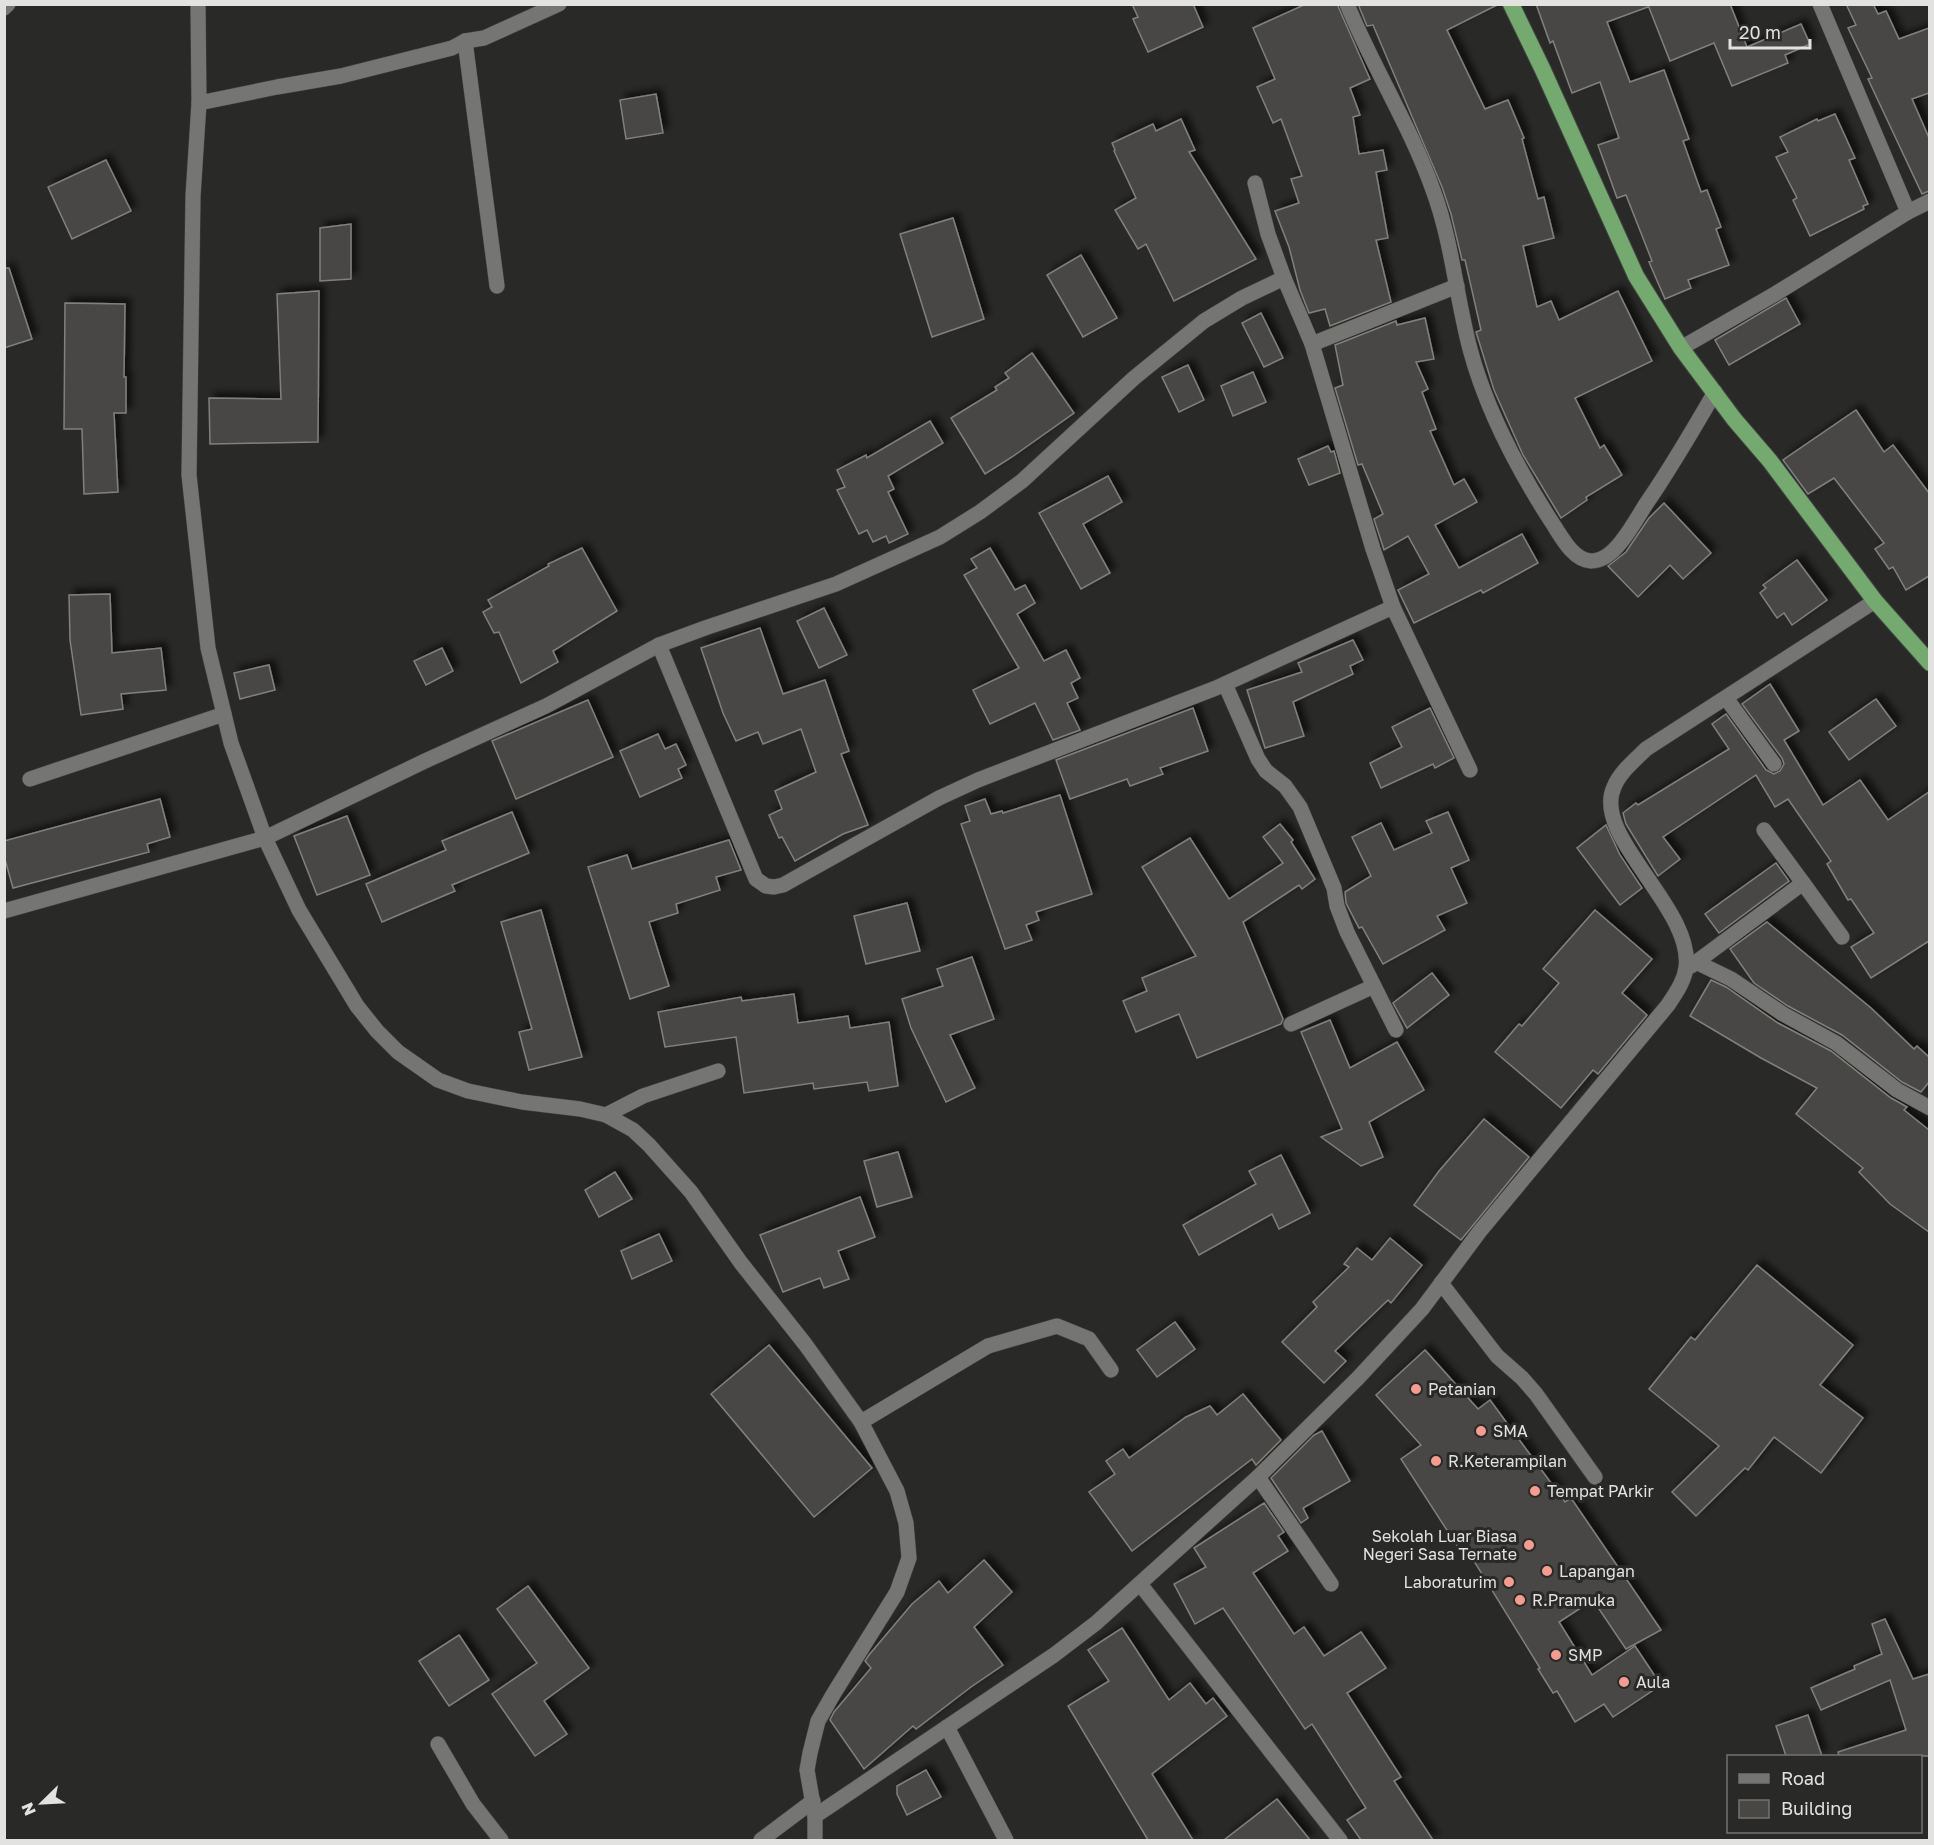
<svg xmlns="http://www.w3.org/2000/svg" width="1934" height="1845" viewBox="0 0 1934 1845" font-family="'Golos Text',sans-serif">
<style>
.building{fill:#484744;stroke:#80807d;stroke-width:1.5;filter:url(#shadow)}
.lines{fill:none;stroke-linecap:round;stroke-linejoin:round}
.minor-casing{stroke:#444542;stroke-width:16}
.trunk-casing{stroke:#444542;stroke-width:18}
.minor{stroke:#757673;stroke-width:15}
.trunk{stroke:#74a970;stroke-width:16}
.poi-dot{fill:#f59c91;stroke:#292a28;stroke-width:2}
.labels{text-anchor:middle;stroke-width:6;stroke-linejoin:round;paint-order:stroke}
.poi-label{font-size:16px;fill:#e2e3e1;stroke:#292a28;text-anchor:start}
</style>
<defs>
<filter id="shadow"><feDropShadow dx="5.5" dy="-5.5" stdDeviation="3" flood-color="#0009"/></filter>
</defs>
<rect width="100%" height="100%" fill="#292a28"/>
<g class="building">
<path d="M1132 4H1193L1203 27 1148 52 1133 19 1138 17Z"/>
<path d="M1306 4H1337L1370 79 1350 88 1360 115 1353 117 1359 154 1383 150 1387 170 1376 172 1388 238 1376 240 1391 302 1330 326 1325 309 1309 313 1300 290 1289 247 1275 211 1299 203 1291 179 1302 176 1281 119 1273 123 1257 87 1275 79 1253 28Z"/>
<path d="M1358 4H1499L1447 30 1485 109 1508 100 1524 138 1522 139 1538 199 1544 197 1554 238 1523 246 1537 307 1551 301 1559 320 1618 291 1652 361 1575 398 1600 448 1604 445 1622 475 1586 497 1587 500 1561 518 1523 455 1494 390 1476 332 1481 330 1465 260H1462L1451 214 1442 187 1373 25 1367 26Z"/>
<path d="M1536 4H1730L1747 47 1801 24 1810 44 1785 55 1788 63 1732 86 1714 43 1670 61 1648 5V7L1607 22 1630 82 1664 70 1689 139 1683 141 1701 192 1707 190 1721 227 1716 229 1729 265 1688 280 1691 288 1665 299 1649 262 1652 261 1626 195 1617 198 1598 145 1619 138 1600 82 1572 93 1553 41 1550 43Z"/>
<path d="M1846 4H1873L1878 14 1886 11 1899 39 1929 28V93L1912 99 1929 138V191L1922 194 1868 79 1872 78 1848 28 1856 25Z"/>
<path d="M656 94 663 133 626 139 620 100Z"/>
<path d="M1835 114 1855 158 1849 160 1868 204 1863 206 1864 209 1810 236 1793 200 1797 198 1776 157 1788 152 1780 137 1817 119 1818 121Z"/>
<path d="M1181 119 1195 150 1189 152 1256 259 1174 301 1146 244 1138 249 1115 210 1136 198 1114 151 1115 150 1112 143 1153 124 1156 131Z"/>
<path d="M106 160 131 211 72 239 48 187Z"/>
<path d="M953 218 984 319 932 337 900 234Z"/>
<path d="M351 224V279L320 281V228Z"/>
<path d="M1081 255 1117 318 1083 337 1047 275Z"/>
<path d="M4 268H9L32 339 4 348Z"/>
<path d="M319 291 318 442 210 444 209 398 281 399 277 294Z"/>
<path d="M1786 298 1800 324 1729 365 1715 340Z"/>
<path d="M65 303 125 304 124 377H126V413H114L118 492 84 494 82 429H64Z"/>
<path d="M1261 313 1283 358 1264 367 1242 323Z"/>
<path d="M1425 318 1434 359 1416 362 1428 389 1422 392 1436 429 1430 431 1454 485 1464 479 1477 502 1435 525 1459 568 1522 534 1538 563 1483 593 1481 590 1414 623 1398 590 1429 574 1408 536 1384 550 1374 519 1383 514 1362 464 1358 465 1335 388 1343 385 1335 345 1396 321 1397 325Z"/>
<path d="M1032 353 1074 413 1012 457 985 474 951 418 997 390 995 387 1009 378 1005 373Z"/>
<path d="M1188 365 1204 400 1179 412 1162 377Z"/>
<path d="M1253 372 1266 402 1233 416 1221 386Z"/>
<path d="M1856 410 1884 452 1893 445 1929 493V576L1906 590 1893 567 1889 569 1875 549 1884 543 1834 478 1808 494 1783 460Z"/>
<path d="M930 421 943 443 888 476 894 489 888 492 908 534 889 543 886 536 873 542 867 530 859 534 837 490 845 487 837 470 866 455 867 458Z"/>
<path d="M1328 446 1331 452 1334 451 1340 473 1309 485 1298 459Z"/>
<path d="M1108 476 1122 502 1083 524 1110 573 1081 589 1039 513Z"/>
<path d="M1664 503 1711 553 1683 579 1670 565 1638 597 1608 566 1626 552 1649 518Z"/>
<path d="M582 548 617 611 553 651 558 662 521 683 499 632 494 633 483 612 492 607 488 600 549 566 548 564Z"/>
<path d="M990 548 1015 590 1025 585 1035 603 1017 614 1044 661 1066 650 1080 678 1071 683 1078 698 1067 703 1080 730 1053 740 1035 703 990 724 973 690 1019 668 964 575 977 568 971 559Z"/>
<path d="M1797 560 1827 600 1792 625 1784 613 1777 618 1760 593 1766 588 1763 585Z"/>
<path d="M110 594 112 653 161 648 166 690 121 694 123 709 81 715 70 640 69 595Z"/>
<path d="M824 608 847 655 819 668 797 621Z"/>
<path d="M760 628 783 694 825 680 849 751 841 754 868 825 843 834 795 861 782 837 779 838 769 815 782 809 775 791 816 772 801 729 763 744 758 732 736 741 723 713 701 648Z"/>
<path d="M1353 640 1363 660 1350 666 1353 674 1293 702 1304 736 1265 748 1247 690 1302 672 1298 663Z"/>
<path d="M442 648 453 671 426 685 414 661Z"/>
<path d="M269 665 275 690 240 699 234 673Z"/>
<path d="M1770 684 1799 731 1784 740 1823 805 1860 780 1888 820 1929 792V941L1871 978 1851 947 1874 933 1851 899 1848 900 1827 864 1831 861 1788 799 1775 807 1756 775 1663 837 1680 859 1658 876 1626 824 1623 813 1636 803 1638 805 1729 749 1712 724 1726 714 1766 770 1774 774 1780 771 1784 764 1782 758 1742 704Z"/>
<path d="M1876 699 1896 726 1849 760 1829 732Z"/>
<path d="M588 700 613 757 516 799 492 741Z"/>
<path d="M1193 708 1208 751 1160 768 1163 774 1130 786 1127 779 1070 799 1056 760Z"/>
<path d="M1430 708 1454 758 1435 768 1433 764 1381 788 1370 763 1402 747 1392 727Z"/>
<path d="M658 734 665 749 676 744 686 765 678 769 682 778 640 797 620 751Z"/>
<path d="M1060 795 1092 894 1036 912 1039 920 1026 925 1032 940 1005 949 961 824 970 821 965 806 985 799 991 814 1002 811 1003 813Z"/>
<path d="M160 799 170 837 147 844 149 852 13 888 4 856V841Z"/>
<path d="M512 812 529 853 452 885 455 891 382 922 366 884 446 850 442 841Z"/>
<path d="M1448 812 1469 860 1451 868 1467 903 1437 916 1445 930 1383 964 1362 927 1359 928 1346 903 1345 892 1371 876 1352 837 1381 823 1394 850 1432 833 1426 821Z"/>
<path d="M347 816 370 875 317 895 294 836Z"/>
<path d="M1280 824 1293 840 1291 842 1315 879 1302 889 1299 885 1243 922 1283 1019 1281 1024 1197 1058 1179 1014 1136 1032 1123 1001 1147 991 1142 978 1196 956 1142 867 1190 838 1229 899 1283 863 1263 837Z"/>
<path d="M1606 825 1620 855 1642 888 1620 905 1577 848Z"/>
<path d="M729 840 741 870 716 877 720 890 676 904 678 913 649 922 669 986 630 999 588 867 627 855 632 869Z"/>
<path d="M1776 863 1789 881 1719 933 1705 914Z"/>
<path d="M907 903 920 951 866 964 854 916Z"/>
<path d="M541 910 582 1057 529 1070 519 1032 532 1029 501 922Z"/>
<path d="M1595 910 1652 959 1622 993 1647 1015 1598 1074 1593 1070 1561 1108 1495 1052 1519 1024 1522 1026 1559 983 1543 969Z"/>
<path d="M1767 922 1871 1008 1914 1049 1917 1046 1929 1057V1082L1921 1092 1902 1082 1842 1035 1788 1006 1754 983 1730 949Z"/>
<path d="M972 957 994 1019 950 1035 975 1088 946 1102 911 1028 902 999 943 986 937 969Z"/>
<path d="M1432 973 1449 995 1407 1028 1393 1003Z"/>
<path d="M1711 980 1726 987 1778 1023 1831 1051 1891 1098 1907 1107 1904 1110 1929 1130V1232L1890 1204 1859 1172 1863 1168 1796 1114 1817 1088 1761 1058 1690 1016Z"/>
<path d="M794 994 798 1023 848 1016 850 1028 889 1022 898 1086 869 1091 867 1082 814 1089 813 1083 744 1093 736 1037 665 1047 658 1012 741 997 742 1001Z"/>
<path d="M1330 1020 1350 1068 1397 1042 1424 1090 1369 1122 1383 1157 1361 1166 1321 1137 1342 1129 1301 1032Z"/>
<path d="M1484 1119 1529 1157 1461 1240 1414 1205 1439 1171Z"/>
<path d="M898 1152 912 1197 877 1207 864 1161Z"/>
<path d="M1281 1155 1310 1213 1279 1229 1272 1214 1199 1255 1183 1225 1256 1184 1249 1171Z"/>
<path d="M615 1172 632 1199 599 1217 585 1190Z"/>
<path d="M860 1197 875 1237 838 1251 849 1279 824 1288 820 1278 783 1292 760 1235Z"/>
<path d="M659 1234 672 1261 632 1279 621 1251Z"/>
<path d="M1390 1238 1422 1265 1391 1303 1388 1300 1335 1351 1346 1361 1324 1383 1282 1342 1317 1307 1313 1302 1349 1267 1344 1264 1357 1248 1372 1260Z"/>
<path d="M1757 1265 1853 1345 1820 1385 1863 1418 1821 1473 1774 1437 1748 1470 1745 1468 1696 1516 1672 1492 1719 1446 1649 1389 1691 1337 1695 1340Z"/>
<path d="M1175 1322 1195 1349 1157 1377 1137 1350Z"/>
<path d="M769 1345 872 1468 814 1517 711 1394Z"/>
<path d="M1425 1350 1478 1409 1490 1400 1565 1502 1571 1498 1661 1630 1626 1649 1593 1600 1559 1622 1592 1675 1635 1646 1661 1685 1613 1717 1604 1704 1575 1722 1557 1691 1553 1693 1538 1669 1540 1668 1466 1548 1461 1552 1401 1459 1421 1445 1376 1395Z"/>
<path d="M1243 1394 1281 1440 1256 1465 1252 1459 1132 1551 1089 1492 1115 1474 1106 1461 1123 1449 1129 1458 1186 1417 1210 1406 1217 1415Z"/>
<path d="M1322 1431 1350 1481 1303 1508 1308 1518 1301 1523 1271 1478 1314 1435Z"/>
<path d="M1264 1503 1284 1532 1278 1536 1288 1551 1253 1573 1294 1634 1304 1627 1324 1656 1361 1632 1386 1668 1347 1693 1401 1777 1394 1781 1433 1840H1361L1347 1820 1366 1808 1312 1724 1305 1729 1223 1608 1195 1624 1174 1584 1206 1567 1194 1548Z"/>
<path d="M984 1560 1012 1592 974 1627 1003 1665 971 1687 916 1729 913 1726 864 1769 830 1720 834 1712 871 1668 865 1661 869 1655 912 1604 939 1581 948 1593Z"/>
<path d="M528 1586 589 1668 544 1701 567 1734 535 1756 492 1694 537 1663 497 1609Z"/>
<path d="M1885 1619 1913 1679 1929 1674V1756H1839L1838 1752 1906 1730 1890 1680 1821 1710 1811 1688 1855 1669 1854 1666 1882 1654 1872 1624Z"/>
<path d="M1122 1628 1169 1700 1190 1683 1206 1704 1213 1698 1227 1716 1152 1774 1193 1840H1148L1068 1706 1109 1681 1088 1650Z"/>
<path d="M459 1635 489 1680 449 1706 419 1661Z"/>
<path d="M1808 1715 1822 1756H1786L1776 1726Z"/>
<path d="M926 1770 941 1797 907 1815 897 1794V1786Z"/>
<path d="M1277 1799 1310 1840H1224Z"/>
</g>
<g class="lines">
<defs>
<g id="minor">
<path d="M198 4 199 103 193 196 189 475 208 648 231 743 265 838 299 910 357 1006 377 1031 398 1052 438 1080 468 1091 522 1102 580 1109 606 1115 633 1130 649 1145 691 1192 741 1263 805 1344 861 1422 897 1491 906 1523 909 1558 897 1592 834 1693 818 1721 810 1753 807 1770 815 1816"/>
<path d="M1347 4C1373 68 1410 125 1433 190 1452 241 1456 296 1470 349 1486 409 1517 468 1551 521 1560 534 1572 560 1591 561 1603 561 1614 551 1621 542 1630 531 1638 517 1646 504 1671 468 1693 430 1715 392"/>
<path d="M1820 4 1908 212"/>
<path d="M4 8 8 4"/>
<path d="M465 41 497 286"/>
<path d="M199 103 277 87 341 76 452 48 465 41 484 38 559 4"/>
<path d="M1255 183 1268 234 1284 278"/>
<path d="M1681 348 1775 294 1908 212 1930 201"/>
<path d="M1393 607 1470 770"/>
<path d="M659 645 753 872 756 879 766 886 774 887 783 885 939 798 978 780 1216 688 1393 607 1373 549 1312 344"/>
<path d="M1225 684 1258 759 1266 771 1285 786 1300 807 1334 888 1337 906 1347 932 1396 1030"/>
<path d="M1726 698 1774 764"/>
<path d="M30 779 224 714"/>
<path d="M1803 883 1842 937"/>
<path d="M4 911 265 838 425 761 546 706 659 645 705 628 836 584 940 537 980 512 1022 481 1134 378 1204 321 1242 298 1284 278 1312 344 1457 286"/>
<path d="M1696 962 1731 979 1783 1014 1836 1043 1897 1090 1930 1108"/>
<path d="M1691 966 1803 883 1764 830"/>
<path d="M1291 1024 1374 986"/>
<path d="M606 1115 643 1096 718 1071"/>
<path d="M1441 1283 1497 1356 1522 1378 1536 1394 1595 1477"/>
<path d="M861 1422 988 1346 1057 1326 1089 1339 1111 1370"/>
<path d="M1258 1477 1331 1584"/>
<path d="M1140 1584 1340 1840"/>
<path d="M947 1727 1006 1840"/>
<path d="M438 1744 473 1804 501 1840"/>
<path d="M761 1840 813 1801"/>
<path d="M815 1840V1816L1054 1655 1096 1623 1258 1477 1358 1378 1422 1309 1480 1231 1668 1005C1675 994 1684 982 1686 968 1694 908 1591 836 1614 787 1620 772 1635 760 1646 749L1875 601"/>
</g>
<path id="trunk" d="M1511 4 1542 68 1636 276 1681 348 1734 419 1770 461 1875 601 1930 663"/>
</defs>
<use href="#minor" class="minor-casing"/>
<use href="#trunk" class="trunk-casing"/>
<use href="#minor" class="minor"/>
<use href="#trunk" class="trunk"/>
</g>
<g class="poi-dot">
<circle cx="1416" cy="1389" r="6"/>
<circle cx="1481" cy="1431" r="6"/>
<circle cx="1436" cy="1461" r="6"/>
<circle cx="1535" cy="1491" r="6"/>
<circle cx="1529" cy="1545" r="6"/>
<circle cx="1547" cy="1571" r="6"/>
<circle cx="1509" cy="1582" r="6"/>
<circle cx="1520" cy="1600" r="6"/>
<circle cx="1556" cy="1655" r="6"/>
<circle cx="1624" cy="1682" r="6"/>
</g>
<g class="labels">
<g class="poi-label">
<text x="1428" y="1395">Petanian</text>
<text x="1493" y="1437">SMA</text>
<text x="1448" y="1467">R.Keterampilan</text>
<text x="1547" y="1497">Tempat PArkir</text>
<text x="1517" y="1542" text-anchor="end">Sekolah Luar Biasa<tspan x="1517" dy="18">Negeri Sasa Ternate</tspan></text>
<text x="1559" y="1577">Lapangan</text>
<text x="1497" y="1588" text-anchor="end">Laboraturim</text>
<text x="1532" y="1606">R.Pramuka</text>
<text x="1568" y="1661">SMP</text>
<text x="1636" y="1688">Aula</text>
</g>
</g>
<rect width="1934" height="1845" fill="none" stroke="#e2e3e1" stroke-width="12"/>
<rect x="1727" y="1755" width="195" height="78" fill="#292a28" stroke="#737472" stroke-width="1.5"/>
<rect x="1739" y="1774" width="30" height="9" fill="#757673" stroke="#737472" stroke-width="1.5"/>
<text x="1781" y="1785" font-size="18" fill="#e2e3e1">Road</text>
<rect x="1739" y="1800" width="30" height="18" fill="#484744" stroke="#737472" stroke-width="1.5"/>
<text x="1781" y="1815" font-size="18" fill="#e2e3e1">Building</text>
<g transform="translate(42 1803) rotate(246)" stroke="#292a28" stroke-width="4.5" paint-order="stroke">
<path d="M0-4.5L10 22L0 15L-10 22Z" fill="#e2e3e1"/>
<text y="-9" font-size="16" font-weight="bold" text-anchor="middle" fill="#e2e3e1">N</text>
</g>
<path d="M1730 39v9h80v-9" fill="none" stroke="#e2e3e1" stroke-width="3"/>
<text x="1739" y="39" font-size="18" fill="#e2e3e1" stroke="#292a28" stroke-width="4.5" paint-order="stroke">20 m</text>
</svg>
